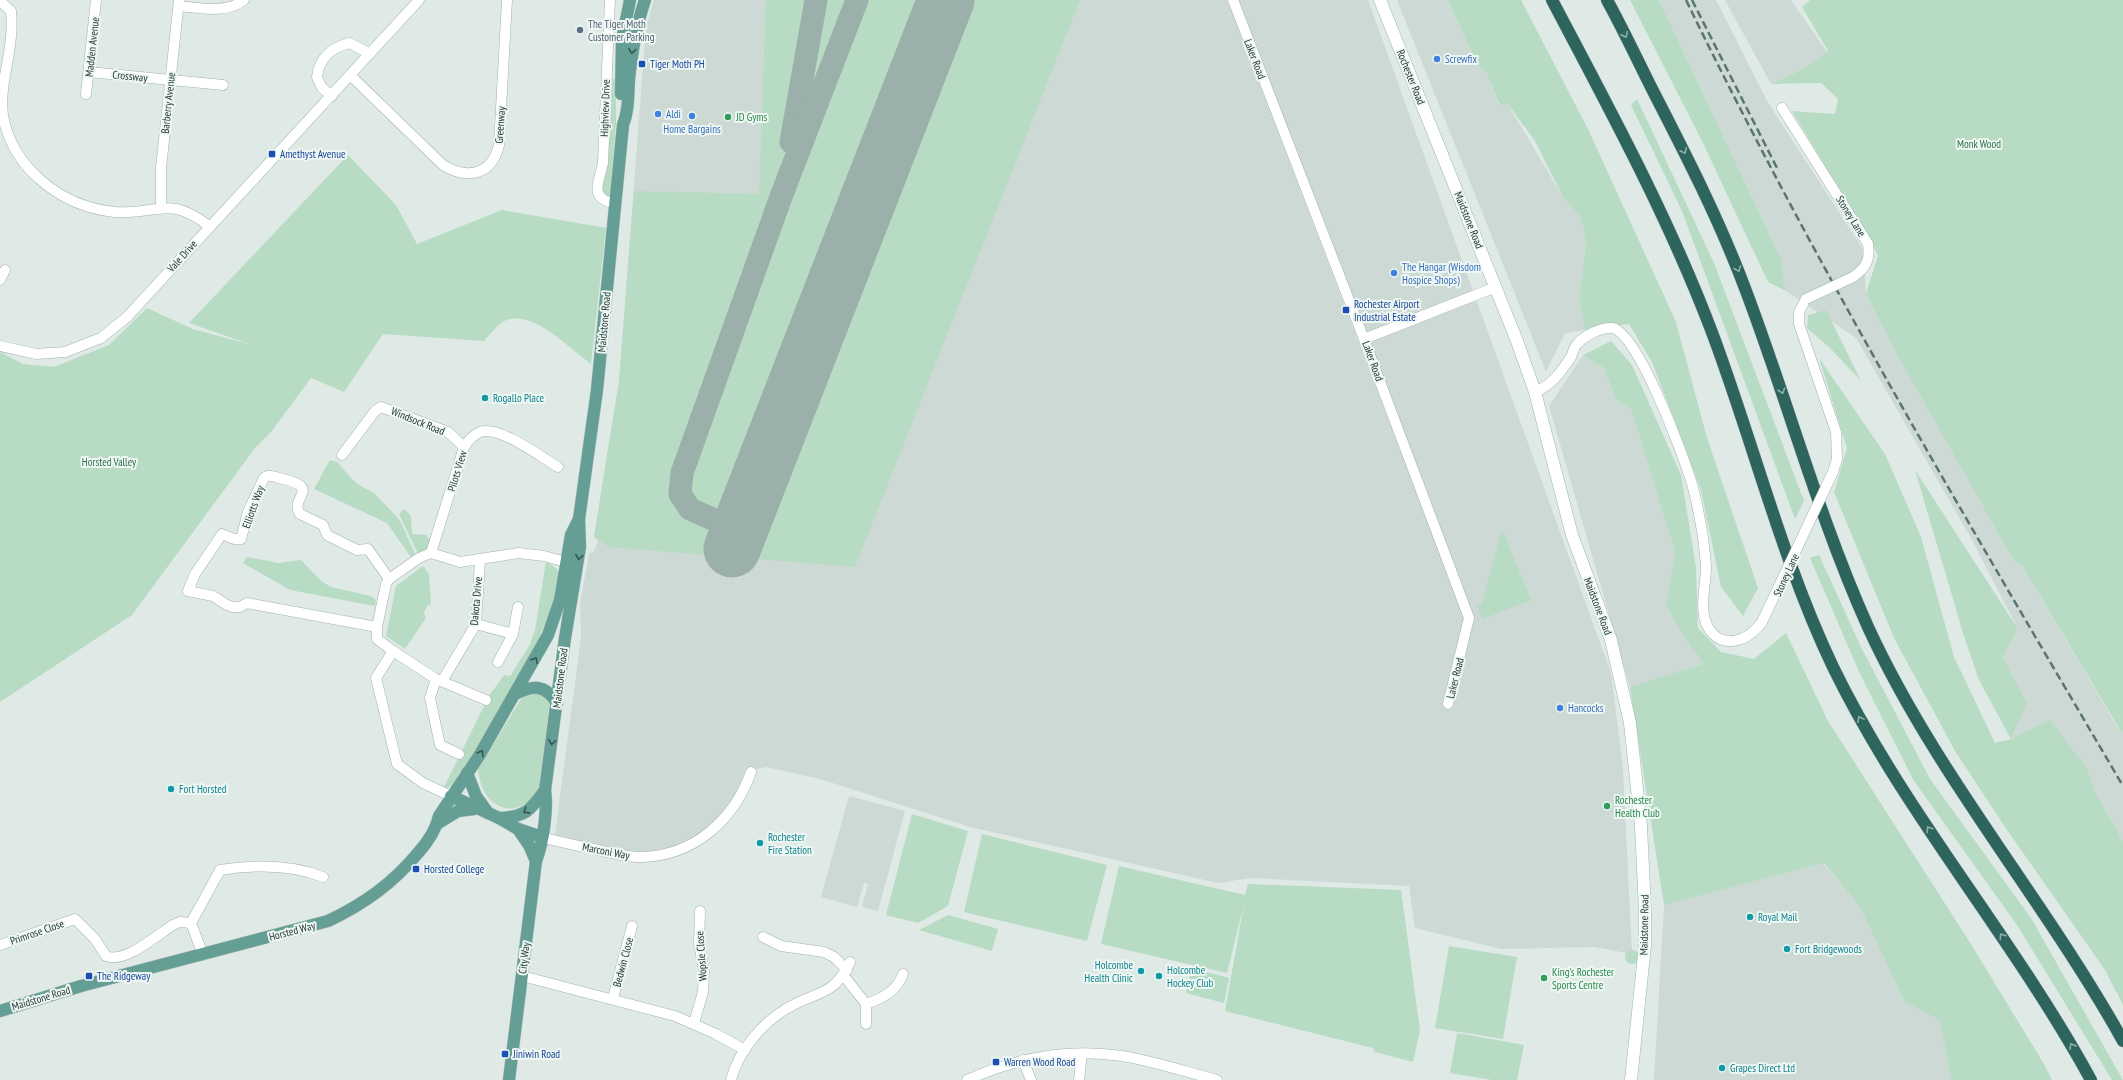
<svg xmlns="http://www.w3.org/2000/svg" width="2123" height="1080" viewBox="0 0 2123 1080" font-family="'PT Sans Narrow',sans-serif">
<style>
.built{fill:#cdd9d5}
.green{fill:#b8dbc4}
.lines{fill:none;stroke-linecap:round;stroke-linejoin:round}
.taxiway{stroke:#9cb0ab;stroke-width:23}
.runway{stroke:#9cb0ab;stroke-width:57}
.street-casing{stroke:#a2b1ad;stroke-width:11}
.secondary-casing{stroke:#9eb5af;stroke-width:13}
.primary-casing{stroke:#bcc4c2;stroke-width:13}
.highway-casing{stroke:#bcc4c2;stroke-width:13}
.street{stroke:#fff;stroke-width:10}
.secondary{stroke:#fff;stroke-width:12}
.primary{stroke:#649e95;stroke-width:12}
.highway{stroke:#2d645e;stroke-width:12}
.rail{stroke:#5a7570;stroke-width:2.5;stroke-dasharray:8 4;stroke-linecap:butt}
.street-bridge-casing{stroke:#a2b1ad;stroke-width:11;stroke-linecap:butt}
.street-bridge{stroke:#fff;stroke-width:10}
.oneway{stroke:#8eaea8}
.oneway2{stroke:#345752}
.service-dot{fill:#5c6f8a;stroke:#eff7f3;stroke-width:1.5}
.shop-dot{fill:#3f7fe0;stroke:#eff7f3;stroke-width:1.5}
.transit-dot{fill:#1a4fb4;stroke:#eff7f3;stroke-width:1.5}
.leisure-dot{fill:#2e9e5b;stroke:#eff7f3;stroke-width:1.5}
.culture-dot{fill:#0f9aa8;stroke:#eff7f3;stroke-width:1.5}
.labels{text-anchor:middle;stroke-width:4;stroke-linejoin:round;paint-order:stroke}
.service-label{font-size:11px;fill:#4e5e75;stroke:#eff7f3;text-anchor:start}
.street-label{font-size:11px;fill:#203935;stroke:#eff7f3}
.shop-label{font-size:11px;fill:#366cbe;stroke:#eff7f3;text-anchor:start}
.transit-label{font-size:11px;fill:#164399;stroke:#eff7f3;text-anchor:start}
.leisure-label{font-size:11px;fill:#27864d;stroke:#eff7f3;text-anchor:start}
.park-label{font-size:11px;fill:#2c6f4c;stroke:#eff7f3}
.culture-label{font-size:11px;fill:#0d838f;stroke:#eff7f3;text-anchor:start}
</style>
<rect width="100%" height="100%" fill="#dfeae6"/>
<g class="built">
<path d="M654 0H1227L1425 515 1238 0H1368L1611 673 1623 769 1632 954 1594 947 1501 949 1415 928 1409 886 1251 878 1218 883 970 827 820 779 766 767 756 769 747 767 735 795 720 816 701 833 672 847 653 851 633 852 555 835 581 637 580 604 589 554 594 551 598 540 594 537 619 381 646 27Z"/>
<path d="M1397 0H1448L1477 64 1485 70 1499 106 1507 103 1563 197 1581 218 1586 242 1579 301 1585 330 1565 333 1546 372Z"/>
<path d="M1659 0H1716L1767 101 1864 251 1866 293 2014 561 2023 567 2119 730 2123 731V841L2096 794 2088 770 2011 739 2027 703 2003 657 2018 629 1972 540 1856 338 1786 291 1781 259Z"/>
<path d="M1725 0H1791L1827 52 1803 69 1771 84Z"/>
<path d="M1583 355 1604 368 1616 400 1631 409 1675 552 1666 606 1682 633 1705 665 1630 687 1549 406Z"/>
<path d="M849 796 905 811 878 911 862 907 868 884 864 883 857 907 821 897Z"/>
<path d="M1823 863 1861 909 1904 1001 1940 1019 1951 1080H1654L1664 905Z"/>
</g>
<g class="green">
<path d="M766 0H1080L855 567 609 547 594 537 619 381 634 191 759 194Z"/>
<path d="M1448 0H1521L1588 129 1676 322 1707 438 1758 588 1743 616 1721 587 1701 490 1652 362 1629 324 1585 330 1579 301 1586 242 1581 218 1563 197 1535 141 1507 103 1500 106 1485 70 1477 64Z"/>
<path d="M1630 0H1659L1781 259 1786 291 1768 282 1702 141Z"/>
<path d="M1810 0H2123V731L2120 730 2023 567 2014 561 1897 354 1866 293 1878 256 1872 243 1792 111 1835 114 1838 99 1821 83 1771 84 1803 69 1828 51 1802 7Z"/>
<path d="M616 79V124L610 193 608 197 602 194 610 80Z"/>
<path d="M1637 99 1714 263 1804 501 1795 519 1682 211 1631 105Z"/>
<path d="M348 155 396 205 417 244 502 210 606 228 591 364C570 349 528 304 501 323 495 328 489 335 484 341L383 334 344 392 311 378 271 432 255 448 132 615 0 702V352L23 364 54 367 109 345 147 308 193 329 252 345 189 323Z"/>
<path d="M1826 310 1861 381 1829 347 1807 328 1808 315Z"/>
<path d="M1611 341 1632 365 1681 475 1696 567 1698 628 1721 652 1754 659 1786 633 1828 721 1969 941 2044 1064 2052 1080H1951L1940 1020 1904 1001 1861 909 1824 863 1664 905 1630 687 1704 664 1682 633 1666 606 1675 552 1631 409 1616 400 1604 368 1583 355Z"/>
<path d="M1819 358 1885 454 1921 537 1954 657 1995 743 2011 739 1979 680 1963 633 1915 470 2018 629 2003 657 2027 703 2011 739 2050 720 2088 770 2096 794 2123 841V1005L2105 970 2005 827 1955 751 1894 638 1834 492 1847 448Z"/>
<path d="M330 460 337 462 351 478 359 485 374 493 396 516 401 523 417 558 413 560 387 523 314 489Z"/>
<path d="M404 509 411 516 412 534 427 535V537L433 540 426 551 419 556 399 514Z"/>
<path d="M1502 529 1531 600 1483 619 1477 607 1482 603Z"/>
<path d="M1819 555 1861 647 1930 779 2031 918 2123 1080H2112L2017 925 1914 781 1860 674 1810 558Z"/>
<path d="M247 557 279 563 301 560 321 581 331 587 371 596 376 600 375 606 290 590 243 563Z"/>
<path d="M546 561 557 569 559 577 552 607 536 645 474 754 453 785 446 788 444 787 489 696 504 675 510 676 529 646 535 630Z"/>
<path d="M423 566 429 574 431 604 427 606 424 613 426 618 405 649 386 636 396 586Z"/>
<path d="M540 692 550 702 538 792C513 823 481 807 478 769L521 699 526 694Z"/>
<path d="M912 814 968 831 948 906 918 923 886 915Z"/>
<path d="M982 834 1107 865 1087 941 964 912Z"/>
<path d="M1119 866 1245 895 1248 884 1401 890 1420 1030 1413 1062 1375 1052 1373 1048 1225 1011 1244 904 1227 973 1101 944Z"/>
<path d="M948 915 998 929 992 951 919 930Z"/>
<path d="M1449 946 1517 957 1503 1039 1435 1028Z"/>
<circle cx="1632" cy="957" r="7"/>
<path d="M1192 968 1229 978 1224 1003 1186 993Z"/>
<path d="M1457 1033 1524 1045 1517 1080H1492L1450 1073Z"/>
</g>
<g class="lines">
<g class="taxiway">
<path d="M791 142 816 0"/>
<path d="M739 531 690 509 680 494 682 473 782 194 857 0"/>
</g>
<path class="runway" d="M732 549 946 0"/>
<defs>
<g id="street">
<path d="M610 0 603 163C600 180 587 199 615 203"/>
<path d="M1233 0 1364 339 1469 618 1448 704"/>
<path d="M0 1 11 11C12 22 12 33 10 45 7 71 0 88 3 116 13 169 62 207 115 212 158 215 168 194 209 226"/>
<path d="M179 6C200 8 226 14 244 0"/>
<path d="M89 72 223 85"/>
<path d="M351 76 443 165C467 180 492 175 499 145L507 0"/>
<path d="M86 94 96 0"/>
<path d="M332 96 322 88 317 77C319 58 332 47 350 43L370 54"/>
<path d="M1782 108 1868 244C1870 260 1867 267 1853 277"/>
<path d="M161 207V168L179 0"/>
<path d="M0 280 5 270"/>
<path d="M1806 299 1799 312V324L1836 432 1837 459 1833 472"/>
<path d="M1364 339 1496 287"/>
<path d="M0 346 36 354 65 352 101 338 127 317 419 0"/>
<path d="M1535 392C1552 385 1561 372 1571 357 1573 353 1574 347 1577 344 1584 336 1601 327 1612 328 1638 331 1684 458 1692 484 1697 501 1700 519 1703 537 1704 548 1706 559 1706 570 1705 588 1699 611 1708 627 1722 652 1749 640 1762 622"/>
<path d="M342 455 375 411 381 407 448 432 464 447"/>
<path d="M431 553 464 447C468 441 473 435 480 432 499 425 541 457 558 467"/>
<path d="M389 579 419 558 431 553 460 562 519 553 544 556 566 562"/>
<path d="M476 624 513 634"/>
<path d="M377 627 386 584 389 579 368 549 357 550 327 535 323 525 300 514C288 497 325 488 279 478 274 476 268 474 264 478L248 512 241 539H234L222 534 195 574 188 591 213 596 227 605 233 607H240L247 603 377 627V639L393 651 436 679 486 700"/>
<path d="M393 651 376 678 397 764 423 783 451 796"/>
<path d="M498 662 513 634 518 607"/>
<path d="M436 679 430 698 440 745 459 754"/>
<path d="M442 681 476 624 480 561"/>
<path d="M542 837C558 842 574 845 590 848 606 852 624 857 641 857 694 856 734 820 751 772"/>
<path d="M763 937 781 946 824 952 834 957 847 970"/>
<path d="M0 945 75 919 95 939 106 956C125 964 157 935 173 925L180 922 191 923"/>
<path d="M203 955 191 923 220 870C252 865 291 864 323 877"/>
<path d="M522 976 675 1016 716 1034 745 1050"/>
<path d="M844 976 866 1004V1024"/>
<path d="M613 998 632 926"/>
<path d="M866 1004C883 998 897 991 903 974"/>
<path d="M694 1023 703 992 704 970 699 944 700 911"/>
<path d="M1023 1060 1031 1080"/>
<path d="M731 1080C738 1052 761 1024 786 1009 816 990 832 999 850 962"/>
<path d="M967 1080C1016 1058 1069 1048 1122 1056 1154 1061 1186 1072 1217 1080"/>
<path d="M1079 1080 1082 1054"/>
</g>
<path id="secondary" d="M1380 0 1517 341 1535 392 1572 535 1611 640 1630 723 1641 826 1645 911V945L1631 1080"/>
<g id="primary">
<path d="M621 94 622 40 630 0"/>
<path d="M515 694C533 685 545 684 557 703"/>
<path d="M467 773 476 796 488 813"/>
<path d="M451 796 499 818 518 829 542 837"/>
<path d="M499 818C525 817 530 811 545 790"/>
<path d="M437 824 458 811 474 809"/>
<path d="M518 829 529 845 536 861"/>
<path d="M0 1011 81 986 328 921C364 904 392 884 418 853 427 843 436 830 439 816L479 756 548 635 560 600 571 535 579 519"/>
<path d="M509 1080 536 861C543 843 548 809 545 790L565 638 580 547 579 519 597 390 623 125C629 110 628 95 629 79 632 52 636 26 645 0"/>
</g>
<g id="highway">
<path d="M1552 0C1610 110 1669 218 1713 335 1754 445 1782 560 1833 667 1904 813 2013 937 2091 1080"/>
<path d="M1607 0C1623 29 1637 59 1652 89 1686 155 1720 221 1746 291 1788 402 1819 518 1868 627 1936 775 2044 899 2123 1041"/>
</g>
</defs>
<use href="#street" class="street-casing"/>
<use href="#secondary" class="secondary-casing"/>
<use href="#primary" class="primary-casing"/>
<use href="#highway" class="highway-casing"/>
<use href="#street" class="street"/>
<use href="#secondary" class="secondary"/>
<use href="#primary" class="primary"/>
<use href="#highway" class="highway"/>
<g class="rail">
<path d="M1686 0C1817 270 1971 527 2123 786"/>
<path d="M1692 0 1778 170"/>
</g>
<defs>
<g id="street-bridge">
<path d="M1806 299 1853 277"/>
<path d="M1762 622 1833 472"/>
</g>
</defs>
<use href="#street-bridge" class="street-bridge-casing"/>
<use href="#street-bridge" class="street-bridge"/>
</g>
<defs><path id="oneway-chevron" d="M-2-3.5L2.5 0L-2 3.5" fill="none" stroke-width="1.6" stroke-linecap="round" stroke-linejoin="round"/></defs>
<g class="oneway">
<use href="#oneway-chevron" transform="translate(1625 35) rotate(64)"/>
<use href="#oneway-chevron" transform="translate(1684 151) rotate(64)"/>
<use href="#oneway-chevron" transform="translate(1738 269) rotate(68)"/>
<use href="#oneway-chevron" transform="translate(1782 391) rotate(71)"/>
<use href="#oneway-chevron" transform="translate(1860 719) rotate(-119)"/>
<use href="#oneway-chevron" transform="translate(1929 829) rotate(-123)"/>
<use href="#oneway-chevron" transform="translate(2002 936) rotate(-124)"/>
<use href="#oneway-chevron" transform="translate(2072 1046) rotate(-120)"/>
</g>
<g class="oneway2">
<use href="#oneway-chevron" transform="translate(632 51) rotate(98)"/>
<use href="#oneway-chevron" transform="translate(579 557) rotate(99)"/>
<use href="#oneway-chevron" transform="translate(535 660) rotate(-61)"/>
<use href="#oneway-chevron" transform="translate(552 742) rotate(98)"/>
<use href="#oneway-chevron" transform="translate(481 753) rotate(-59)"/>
<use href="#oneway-chevron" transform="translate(526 811) rotate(148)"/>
</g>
<circle class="service-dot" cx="580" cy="30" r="4"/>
<g class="shop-dot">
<circle cx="1437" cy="59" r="4"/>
<circle cx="658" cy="114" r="4"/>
<circle cx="692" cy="116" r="4"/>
<circle cx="1394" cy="273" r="4"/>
<circle cx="1560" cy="708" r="4"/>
</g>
<g class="transit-dot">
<rect x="638" y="60" width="8" height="8" rx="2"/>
<rect x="268" y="150" width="8" height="8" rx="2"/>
<rect x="1342" y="306" width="8" height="8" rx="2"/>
<rect x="412" y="865" width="8" height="8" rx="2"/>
<rect x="85" y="972" width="8" height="8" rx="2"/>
<rect x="501" y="1050" width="8" height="8" rx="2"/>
<rect x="992" y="1058" width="8" height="8" rx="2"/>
</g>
<g class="leisure-dot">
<circle cx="728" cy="117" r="4"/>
<circle cx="1607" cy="806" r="4"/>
<circle cx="1544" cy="978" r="4"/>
</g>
<g class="culture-dot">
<circle cx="485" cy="398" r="4"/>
<circle cx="171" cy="789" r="4"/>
<circle cx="760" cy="843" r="4"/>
<circle cx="1750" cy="917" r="4"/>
<circle cx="1787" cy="949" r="4"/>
<circle cx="1141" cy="971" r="4"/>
<circle cx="1159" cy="976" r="4"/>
<circle cx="1722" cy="1068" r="4"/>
</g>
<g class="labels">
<g class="service-label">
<text x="588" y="28">The Tiger Moth<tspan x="588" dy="13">Customer Parking</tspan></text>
</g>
<g class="street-label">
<text transform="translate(92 47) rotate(-84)" y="4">Madden Avenue</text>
<text transform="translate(1255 59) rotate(69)" y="4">Laker Road</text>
<text transform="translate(130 76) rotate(6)" y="4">Crossway</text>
<text transform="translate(1411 77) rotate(68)" y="4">Rochester Road</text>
<text transform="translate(168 103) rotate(-84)" y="4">Barberry Avenue</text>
<text transform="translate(605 108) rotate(-88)" y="4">Highview Drive</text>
<text transform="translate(500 125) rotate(-86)" y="4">Greenway</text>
<text transform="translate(1851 216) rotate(58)" y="4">Stoney Lane</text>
<text transform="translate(1469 220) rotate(68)" y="4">Maidstone Road</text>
<text transform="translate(182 256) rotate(-48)" y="4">Vale Drive</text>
<text transform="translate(604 322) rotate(-85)" y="4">Maidstone Road</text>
<text transform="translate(1373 361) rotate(70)" y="4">Laker Road</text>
<text transform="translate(418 421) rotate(22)" y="4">Windsock Road</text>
<text transform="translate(457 471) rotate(-73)" y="4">Pilots View</text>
<text transform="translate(253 507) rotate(-70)" y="4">Elliotts Way</text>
<text transform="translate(1786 575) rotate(-65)" y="4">Stoney Lane</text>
<text transform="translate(476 601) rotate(-85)" y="4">Dakota Drive</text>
<text transform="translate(1598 606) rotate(69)" y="4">Maidstone Road</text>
<text transform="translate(560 678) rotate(-83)" y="4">Maidstone Road</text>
<text transform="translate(1455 678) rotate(-76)" y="4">Laker Road</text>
<text transform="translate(606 851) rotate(11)" y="4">Marconi Way</text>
<text transform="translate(1644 925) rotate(-89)" y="4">Maidstone Road</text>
<text transform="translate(292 931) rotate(-15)" y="4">Horsted Way</text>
<text transform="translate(37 932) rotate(-19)" y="4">Primrose Close</text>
<text transform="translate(701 956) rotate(-94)" y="4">Wopsle Close</text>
<text transform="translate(524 958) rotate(-83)" y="4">City Way</text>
<text transform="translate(623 962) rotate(-75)" y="4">Bedwin Close</text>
<text transform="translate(41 998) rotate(-17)" y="4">Maidstone Road</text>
</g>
<g class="shop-label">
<text x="1445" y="63">Screwfix</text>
<text x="666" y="118">Aldi</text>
<text x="692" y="133" text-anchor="middle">Home Bargains</text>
<text x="1402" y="271">The Hangar (Wisdom<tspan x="1402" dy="13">Hospice Shops)</tspan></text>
<text x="1568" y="712">Hancocks</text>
</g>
<g class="transit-label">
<text x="650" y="68">Tiger Moth PH</text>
<text x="280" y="158">Amethyst Avenue</text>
<text x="1354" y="308">Rochester Airport<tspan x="1354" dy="13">Industrial Estate</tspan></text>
<text x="424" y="873">Horsted College</text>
<text x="97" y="980">The Ridgeway</text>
<text x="513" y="1058">Jiniwin Road</text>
<text x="1004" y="1066">Warren Wood Road</text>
</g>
<g class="leisure-label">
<text x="736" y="121">JD Gyms</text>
<text x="1615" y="804">Rochester<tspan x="1615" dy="13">Health Club</tspan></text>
<text x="1552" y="976">King's Rochester<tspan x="1552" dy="13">Sports Centre</tspan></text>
</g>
<g class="park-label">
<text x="1979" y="148">Monk Wood</text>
<text x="109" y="466">Horsted Valley</text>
</g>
<g class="culture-label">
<text x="493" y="402">Rogallo Place</text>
<text x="179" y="793">Fort Horsted</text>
<text x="768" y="841">Rochester<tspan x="768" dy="13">Fire Station</tspan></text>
<text x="1758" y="921">Royal Mail</text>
<text x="1795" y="953">Fort Bridgewoods</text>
<text x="1133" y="969" text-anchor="end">Holcombe<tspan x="1133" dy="13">Health Clinic</tspan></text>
<text x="1167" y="974">Holcombe<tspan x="1167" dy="13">Hockey Club</tspan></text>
<text x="1730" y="1072">Grapes Direct Ltd</text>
</g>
</g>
</svg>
